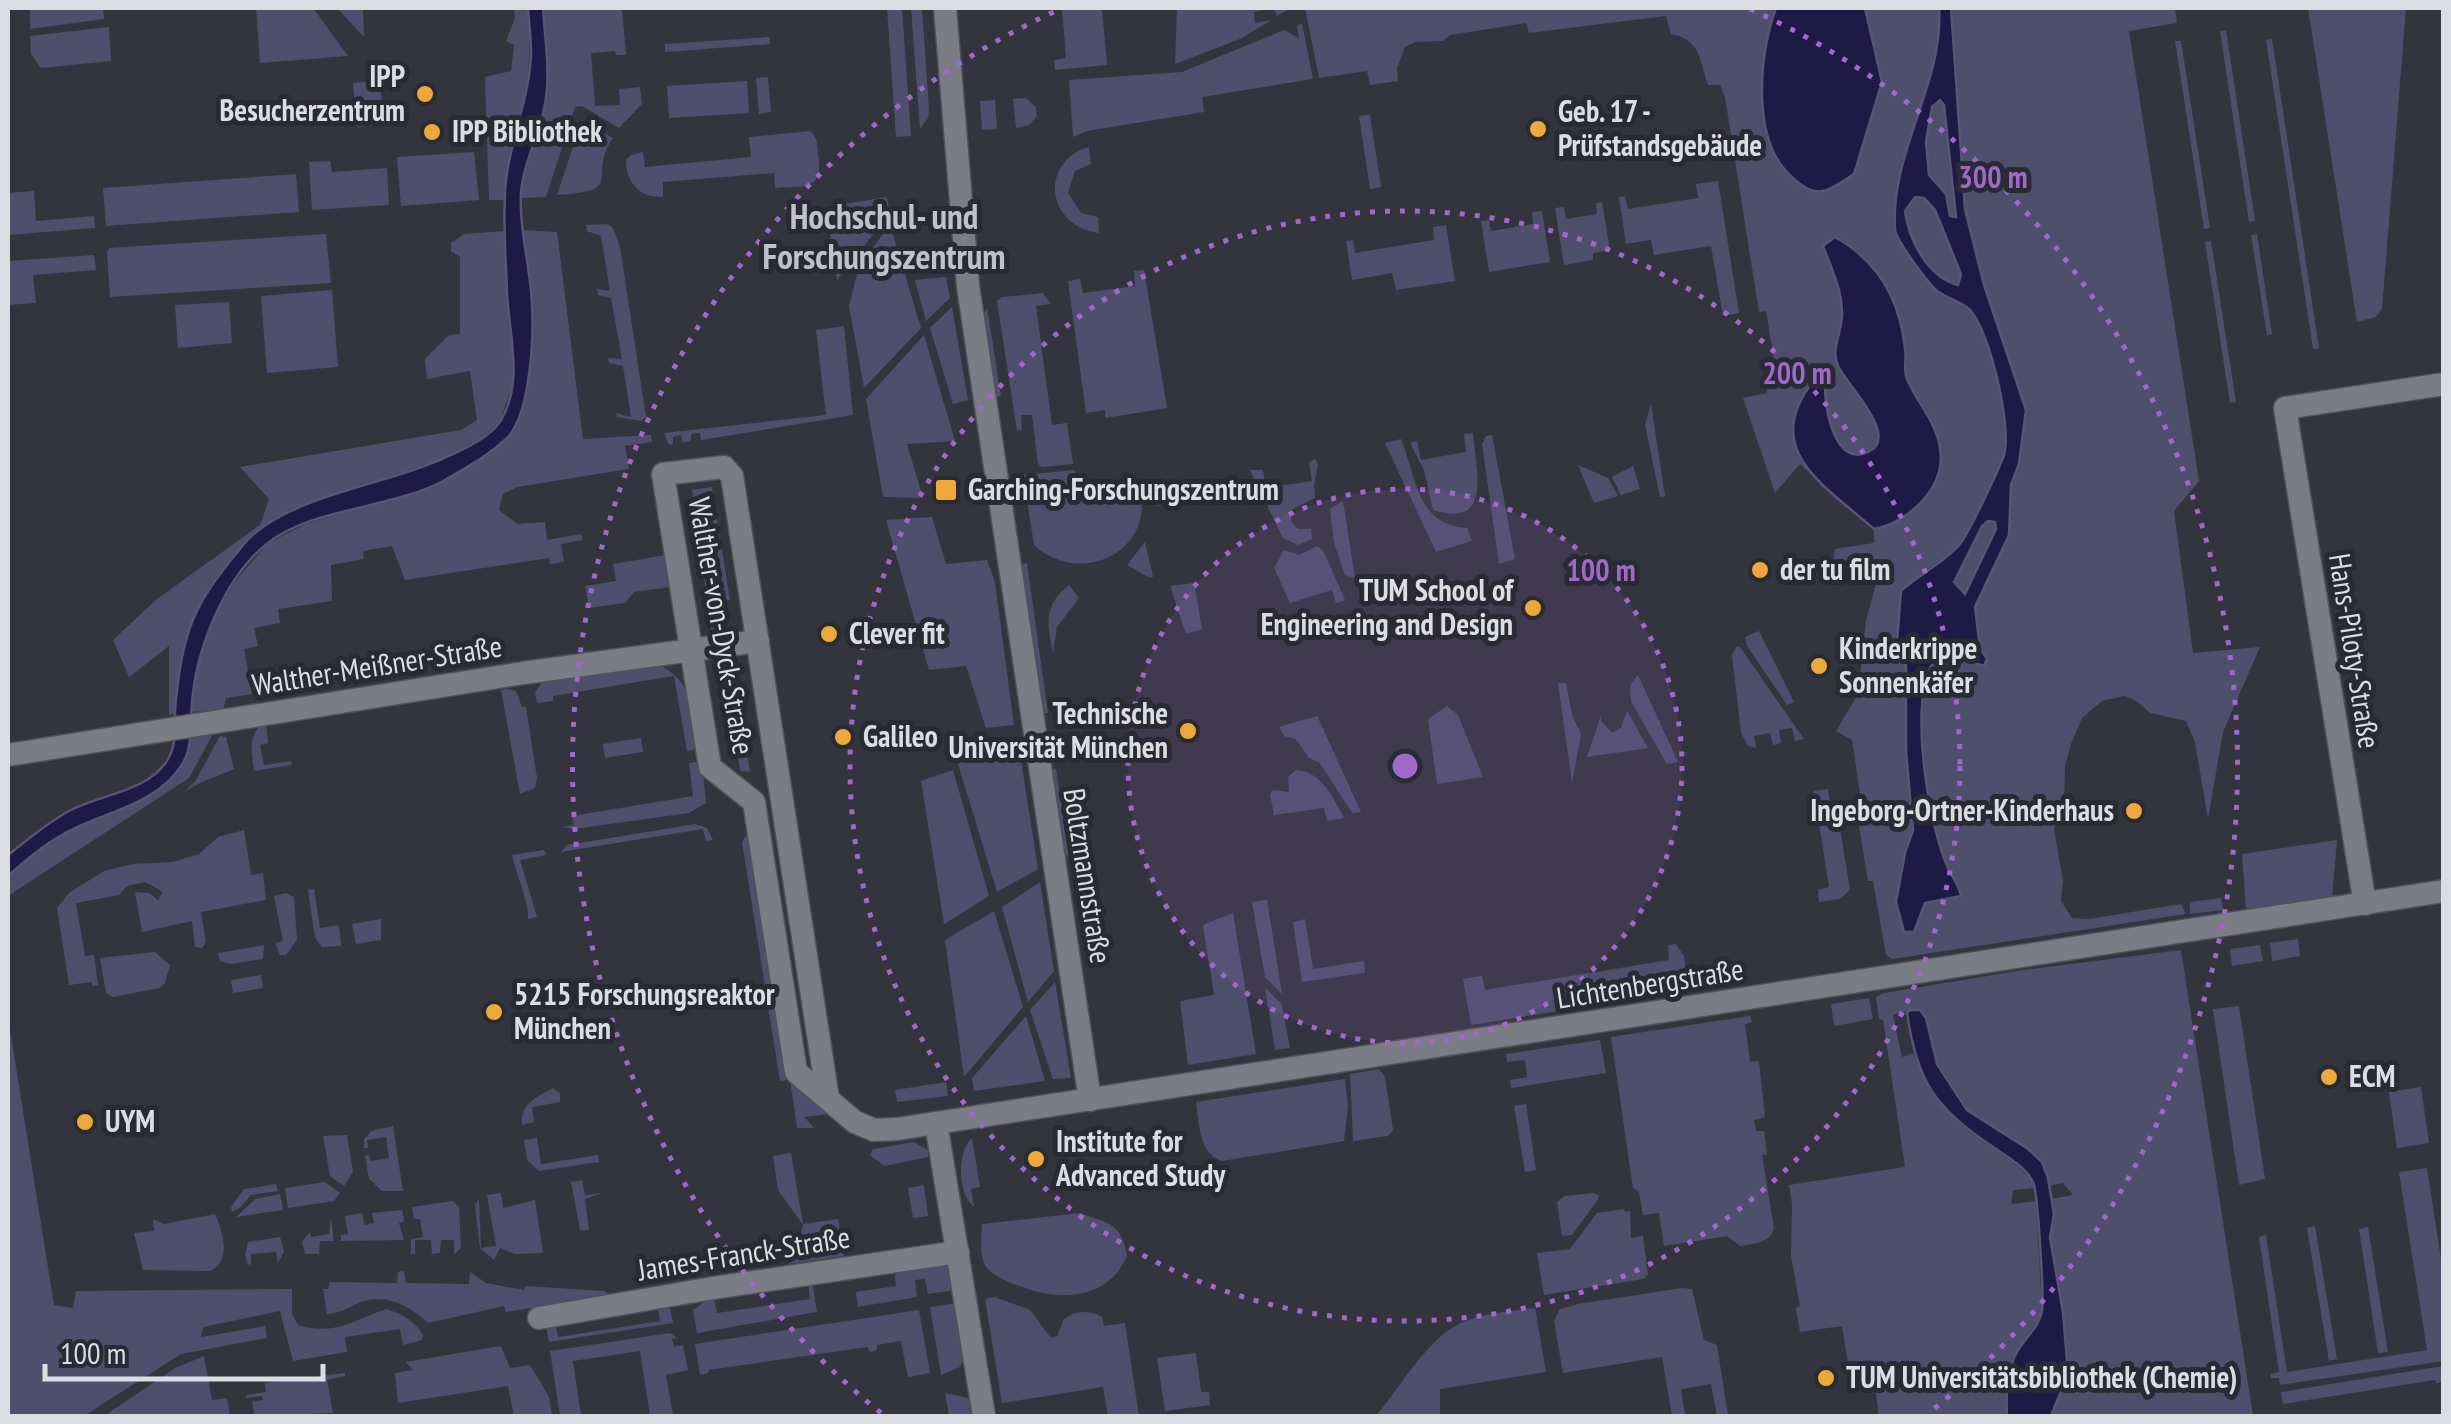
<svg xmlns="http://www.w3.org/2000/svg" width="2451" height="1424" viewBox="0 0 2451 1424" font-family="'PT Sans Narrow',sans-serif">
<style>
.green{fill:#4f4f6d}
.water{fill:#1f1a45;stroke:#585474;stroke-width:2.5;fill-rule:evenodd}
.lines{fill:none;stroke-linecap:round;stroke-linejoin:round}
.stream{stroke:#585474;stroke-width:5}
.minor-casing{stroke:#515159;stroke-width:25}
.minor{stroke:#7c7c87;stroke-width:22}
.ring{fill:none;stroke:#9d6acc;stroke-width:5;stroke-dasharray:5 10}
.poi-dot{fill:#eda83b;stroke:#292a33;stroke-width:4}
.labels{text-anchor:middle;stroke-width:10;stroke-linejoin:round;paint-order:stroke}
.poi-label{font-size:30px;font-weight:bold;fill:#dcdde3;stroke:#292a33;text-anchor:start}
.street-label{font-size:30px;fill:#dcdde3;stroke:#292a33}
.quarter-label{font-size:35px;font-weight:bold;fill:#c1c1cd;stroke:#292a33}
.centre{fill:#9d6acc;stroke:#292a33;stroke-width:5}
.ring-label{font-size:30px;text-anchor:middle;font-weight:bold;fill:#9d6acc;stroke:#292a33;stroke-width:10;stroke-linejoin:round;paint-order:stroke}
</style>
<rect width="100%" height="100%" fill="#33343d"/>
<g class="green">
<path d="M30 8H103L104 19 30 29Z"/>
<path d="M256 8H313L348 56 260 63Z"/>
<path d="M337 8H363L364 37Z"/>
<path d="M514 8H528C530 38 530 66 525 96 518 131 505 163 506 200H489L485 77 511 71 514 45 506 41 515 18Z"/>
<path d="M543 8H622L626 55H616L615 51 591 53 595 106 620 105 619 89 640 87 642 104 619 128 582 106 575 107 546 197 521 198C522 168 536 141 543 112 552 79 545 41 543 8Z"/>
<path d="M887 8H902L911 136 896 137Z"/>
<path d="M911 8H922L929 110 928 118 920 129Z"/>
<path d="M1062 8H1102L1107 65 1055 70 1054 60 1066 58Z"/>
<path d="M1177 8H1291L1277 16 1274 8 1254 12 1255 23 1272 20 1240 39 1175 64Z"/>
<path d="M1305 8H2175L2177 23 2129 31 2199 481 2174 511 2193 653 2260 647 2223 732 2208 819 2195 742 2186 721 2150 713 2135 700 2124 696 2102 701 2082 718 2071 744 2065 766 2064 807 2054 829 2063 881 2061 901 2072 918 2089 919 2181 904 2186 914 1893 959 1886 955 1873 881H1868L1855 802 1861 800 1852 740 1836 731 1858 694 1866 621 1876 583 1830 580 1835 549 1874 543V530L1800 464 1775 493 1743 398 1767 393 1769 373 1776 371 1766 311 1759 312 1725 97 1720 85H1708C1699 59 1701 40 1671 34L1666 16 1529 33 1526 23 1450 35 1443 41 1415 42 1405 47 1397 68 1398 81 1370 85 1367 71 1319 78Z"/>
<path d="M2308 8H2406L2382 309 2376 317 2357 322Z"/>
<path d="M1302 23 1313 79 1202 97 1204 112 1087 131 1073 137 1069 80 1182 72 1284 30 1299 38 1297 26Z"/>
<path d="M109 27 111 61 41 68 31 54 30 36Z"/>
<path d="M2226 30 2255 221 2249 222 2220 31Z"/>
<path d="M770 37V44L665 52V44Z"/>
<path d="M2272 39 2319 348 2313 349 2266 40Z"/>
<path d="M2175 41H2181L2210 228 2204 229Z"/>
<path d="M768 77 771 112 759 114 756 78Z"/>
<path d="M380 80 384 124 357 127 353 83Z"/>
<path d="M747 81 749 113 669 118 667 86Z"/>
<path d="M1026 98 1036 107 1037 116 1029 125 1016 128 1013 99Z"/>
<path d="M995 100 997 129 982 130 980 101Z"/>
<path d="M1370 115 1381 187 1370 189 1359 116Z"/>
<path d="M582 120 613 138C586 177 628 191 557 195Z"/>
<path d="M810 131C818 138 817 143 818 154 824 192 805 185 775 188L774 173 663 182V197C640 198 626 183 626 160L631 155 643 152 645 167 751 157 749 137Z"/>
<path d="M1089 147 1091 164 1075 171 1068 193 1081 213 1098 217 1099 233C1047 227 1038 162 1089 147Z"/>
<path d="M474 152 479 200 401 206 397 157Z"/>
<path d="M330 161 332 172 387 168 389 205 312 210 309 162Z"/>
<path d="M296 174 299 212 106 226 103 188Z"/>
<path d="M1718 181 1739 313 1723 316 1711 246 1654 255 1651 240 1626 244 1619 197 1625 196 1628 209 1698 198 1696 184Z"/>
<path d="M34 191 36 221 94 216 95 228 8 235V193Z"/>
<path d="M887 197 890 213 837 280 826 207Z"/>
<path d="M1602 202 1610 250 1593 253V260L1564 265 1555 208 1564 207 1566 219 1597 214 1596 203Z"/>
<path d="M1542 211 1550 262 1489 272 1481 221 1489 220 1491 231 1533 224 1532 212Z"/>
<path d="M608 224 613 228 620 247 646 417 641 421 617 417 616 413 631 417 623 366 609 363 608 358 622 359 611 298 598 295 597 289 610 291 601 236 587 231 586 225Z"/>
<path d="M890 225 921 328 864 388 849 306 859 266Z"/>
<path d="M1446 225 1455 281 1396 290 1392 273 1352 280 1346 241 1353 240 1355 253 1434 240 1433 227Z"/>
<path d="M522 230 557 232 583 439 651 435 652 442 625 446 629 469 517 487 503 494 499 510 518 524 545 522 547 540 581 534 583 540 561 544 564 562 550 564 549 558 405 580 392 546 363 551 364 559 331 565 332 601 278 609 280 623 254 628 258 646 244 649 252 694 226 698 223 710 191 712 197 662 217 610 237 579 268 543 306 524 441 482 480 459 510 435 522 414 532 306Z"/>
<path d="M504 231 515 378 500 421 481 438 446 457 248 539 175 706V714L169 715V646L129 677 113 640 157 599 260 525 269 499 240 467 461 430 477 420 470 371 427 379 425 359 449 335 460 334V257L451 251V243L464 234Z"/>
<path d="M326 234 331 283 110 297 107 252 110 248Z"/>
<path d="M2257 234 2272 334 2267 335 2251 235Z"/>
<path d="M2211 241 2236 402 2230 403 2205 242Z"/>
<path d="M94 255 96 270 33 275 36 303 8 305V261Z"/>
<path d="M1144 270 1167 408 1105 418V410L1086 413 1068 281 1080 279 1083 293 1135 286 1134 271Z"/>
<path d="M946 277 950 298 926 321 915 280Z"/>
<path d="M332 290 338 367 267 373 261 296Z"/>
<path d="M1043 293 1051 304 1036 306 1052 425 1067 423 1073 464 1042 467 1038 464 1032 415H1021L1022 430 1017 431 997 301 1002 297Z"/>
<path d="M229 302 232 343 178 348 175 305Z"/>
<path d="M952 307 968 400 953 404 930 328Z"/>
<path d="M987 307 1001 396 996 397 983 318Z"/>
<path d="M844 326 853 415 701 440 700 433 691 434V441L683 443 681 435 673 437V444L669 445 664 433 826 415 816 330Z"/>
<path d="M924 335 955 441 907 444 923 498 883 497 866 399Z"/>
<path d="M1651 404 1665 496 1660 497 1645 425Z"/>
<path d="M1473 433C1476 471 1493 529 1433 510L1424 470 1410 443 1417 441 1421 460 1466 452 1464 434Z"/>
<path d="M1492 435 1515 559 1499 564 1482 444 1486 436Z"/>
<path d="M1401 439C1417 478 1416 525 1467 528L1472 541 1436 552 1385 443Z"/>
<path d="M1315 459 1318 465 1314 485 1315 498 1291 510V521L1298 529H1311L1312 539 1298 545 1283 538 1250 470H1263L1266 488 1312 481 1309 462Z"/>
<path d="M1578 465 1608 478 1618 496 1594 503Z"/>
<path d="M1633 466 1640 489 1621 495 1612 477Z"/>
<path d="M1075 470 1080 489 1090 496 1129 491 1142 505C1141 561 1073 582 1034 545L1023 475Z"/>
<path d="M1178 479 1182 502 1156 506 1166 482Z"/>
<path d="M712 487 730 600 720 602 724 634 712 636 692 490Z"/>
<path d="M1343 501 1355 578 1345 575 1334 543 1330 509Z"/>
<path d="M932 517 946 564 987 560 995 583 1014 725 986 728 966 666 929 670 886 520Z"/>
<path d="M1145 542 1153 577 1150 578 1127 565Z"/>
<path d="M1317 546 1323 550 1345 600 1336 603 1332 590 1290 603 1274 568 1284 550 1299 555Z"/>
<path d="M666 555 670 587 634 592 625 603 589 608 585 586 616 581 613 564Z"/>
<path d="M1027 563 1048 713H1043L1021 564Z"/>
<path d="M1194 583 1202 629 1186 634 1170 586Z"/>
<path d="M1069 585 1079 598 1057 627 1053 653C1047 623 1043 606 1069 585Z"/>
<path d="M1759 631 1794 702 1787 705 1747 646 1745 637Z"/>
<path d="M1737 646 1740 647 1804 739 1795 741 1792 728 1779 730 1781 743 1773 745 1770 733 1754 736 1756 748 1748 746 1741 733 1732 655Z"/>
<path d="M733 657 750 772 740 771 724 658Z"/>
<path d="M656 663C696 683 692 709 698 749L687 751 674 676 553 696V701L537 703 535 692 542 683 550 680Z"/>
<path d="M1638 675 1678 762 1667 764 1631 702 1630 685Z"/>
<path d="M1558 683H1566L1572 715 1581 734 1572 783Z"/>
<path d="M508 689 516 691 522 707H526L537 778 535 788 520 794 501 690Z"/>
<path d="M1447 706 1458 715 1483 777 1437 784 1428 719Z"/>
<path d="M1627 711 1648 748 1587 757 1602 713 1601 721 1612 733 1621 728Z"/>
<path d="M1317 716 1319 720 1361 812 1352 813 1320 763 1309 758 1296 739 1284 736 1279 727Z"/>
<path d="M266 723 268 743 260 745 264 765 291 761 292 765 254 771C252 753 246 732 266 723Z"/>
<path d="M213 734 189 778 8 896V876C26 860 44 844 65 833 108 810 184 792 190 735Z"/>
<path d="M220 736 226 737 234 769C218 776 201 781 184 792L196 780Z"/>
<path d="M641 738 643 752 605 758 603 744Z"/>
<path d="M1018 741 1038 869 997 892 958 764Z"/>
<path d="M702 761 706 803 689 813 574 829 561 827 574 825 572 816 693 796 689 763Z"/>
<path d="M1056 769 1069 855 1064 856 1052 770Z"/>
<path d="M953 770 989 896 944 924 921 781Z"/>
<path d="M1296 770C1321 771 1333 797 1344 818L1327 821 1324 808 1274 815 1270 794 1273 790 1289 792 1288 777Z"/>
<path d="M1828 789 1831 810H1837L1850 890 1840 899 1819 902 1818 890 1829 887 1814 791Z"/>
<path d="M695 824 707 828 713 840 706 841 703 829 561 852 567 845Z"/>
<path d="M244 830 251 875 263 873 266 900 201 912 206 942 202 948 195 947 192 921 142 932 135 892 149 893 158 900 163 892 145 882 127 886 119 895 76 903 85 956 94 955 98 985 93 986 91 982 69 985 57 908 69 893 104 871 133 864 173 862 199 854 218 837Z"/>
<path d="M749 831 786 1057 829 1114 804 1117 814 1128H797L790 1080 780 1081 742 842Z"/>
<path d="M2337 840 2332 897 2246 909 2242 854Z"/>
<path d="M544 850 546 855 520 860 537 917 528 919C530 905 516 873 512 855Z"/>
<path d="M1040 882 1054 971 1028 1002 1002 907Z"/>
<path d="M314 889 320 928 339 925 341 946 322 947 315 938 308 890Z"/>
<path d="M286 893 294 897 297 940 286 955H280L275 943 283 941 274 896Z"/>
<path d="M2221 898 2223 910 2190 914V902Z"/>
<path d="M1267 900 1282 994 1265 977 1252 902Z"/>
<path d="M994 911 1023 1007 964 1077 945 940Z"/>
<path d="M1233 913 1256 1054 1188 1065 1180 1001 1214 995 1203 925Z"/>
<path d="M381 919V940L356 944 352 924Z"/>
<path d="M1305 919 1313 969 1364 961 1365 973 1302 982 1293 922Z"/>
<path d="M2298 939 2300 956 2272 961 2270 943Z"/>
<path d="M1676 944 1684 956 1689 990 1471 1025 1463 979 1482 976 1485 990 1669 960 1668 945Z"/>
<path d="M264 945 263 959 231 964 220 961 218 953Z"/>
<path d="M2260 945 2263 961 2232 966 2230 949Z"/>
<path d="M2181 950 2253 1416H2051L2068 1374 2063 1312 2050 1238 2054 1214 2052 1199 2073 1195 2063 1183 2049 1186 2048 1178 1997 1130 1967 1110 1937 1064 1926 1018 1911 1010 1893 1015 1902 1057 1913 1053C1925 1083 1941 1109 1967 1130 1990 1149 2017 1159 2035 1185V1188L2013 1190 2011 1204 2036 1201 2042 1311 2031 1336 2017 1351 2006 1389 2007 1416H1879L1871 1360 1848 1363 1842 1326 1800 1332 1796 1308 1800 1306 1791 1256 1792 1204 1789 1185 1905 1167 1883 1020 1879 1019 1876 997 1884 993 2024 970Z"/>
<path d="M155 952 170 965 165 983 160 988 113 997 106 993 100 958Z"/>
<path d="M261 975 263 988 233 993 231 980Z"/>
<path d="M1055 982 1071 1078 1053 1079 1030 1010Z"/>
<path d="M1265 987 1282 1005 1290 1048 1275 1050Z"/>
<path d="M1869 998 1873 1019 1834 1026 1831 1004Z"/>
<path d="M2239 1006 2265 1179 2239 1185 2213 1009Z"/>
<path d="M1026 1016 1045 1081 974 1091 972 1078Z"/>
<path d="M1750 1016 1752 1022 1745 1024 1750 1062 1759 1061 1765 1117 1754 1120 1756 1131H1764L1767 1154 1762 1155 1774 1228C1770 1244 1754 1243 1740 1246L1727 1236 1664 1246 1659 1213 1643 1215 1639 1192 1633 1188 1611 1037Z"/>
<path d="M8 1017 54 1305 73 1308 76 1291 292 1289V1314L298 1325C335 1336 352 1321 386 1309 402 1314 414 1320 423 1335L422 1340 403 1345 400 1329 345 1337 347 1352 293 1361 280 1311 203 1327 201 1337 265 1326 267 1338 181 1354 84 1416H8Z"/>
<path d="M1600 1040 1606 1073 1511 1088 1510 1080 1527 1077 1525 1060 1507 1062 1506 1054Z"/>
<path d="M1379 1069 1385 1077 1393 1130 1388 1136 1353 1141 1350 1074Z"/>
<path d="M1345 1079 1348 1106 1344 1141 1222 1161C1199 1154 1199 1123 1196 1102Z"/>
<path d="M946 1082 948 1096 897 1102 895 1090Z"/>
<path d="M2421 1087 2429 1143 2397 1148 2389 1092Z"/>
<path d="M553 1088 560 1093V1102L532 1107 534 1122 522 1125C520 1104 536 1097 553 1088Z"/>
<path d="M1526 1104 1536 1170 1525 1172 1514 1106Z"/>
<path d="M393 1126 403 1191H382L369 1179 365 1156 369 1155 371 1161 389 1158 386 1137 367 1140 368 1148H364V1140L371 1131Z"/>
<path d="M347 1135 353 1172 344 1186 330 1176 323 1136Z"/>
<path d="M537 1138 541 1164 598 1155 599 1162 539 1171 527 1160 524 1140Z"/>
<path d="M972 1138 980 1187 971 1189 974 1207C958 1194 956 1151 972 1138Z"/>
<path d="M914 1142 928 1150V1157L884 1166 870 1155 873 1149Z"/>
<path d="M791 1153 803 1224 838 1219 844 1256 788 1264 797 1252 803 1225 778 1190 773 1156Z"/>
<path d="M2427 1168 2443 1272V1361L2280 1385 2279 1378H2271V1374L2279 1372 2259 1237 2266 1235 2287 1372 2427 1350 2399 1172Z"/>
<path d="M582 1180 585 1195 603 1193 585 1199 589 1230H580L571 1182Z"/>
<path d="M325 1182 340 1193 334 1201 288 1208 285 1188Z"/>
<path d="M276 1184 278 1191 251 1195 241 1207 232 1212 231 1207 244 1189Z"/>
<path d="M924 1185 928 1216 913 1218 908 1188Z"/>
<path d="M501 1193 503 1208 535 1200 543 1253 515 1254 500 1248 494 1260 480 1248 475 1205 479 1199 481 1248 496 1246 487 1195Z"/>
<path d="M1594 1193 1599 1196 1597 1201 1572 1235 1562 1236 1557 1202 1565 1196Z"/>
<path d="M280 1194 283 1210 236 1217 255 1199Z"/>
<path d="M453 1201 459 1207 461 1248 454 1254V1240H441L440 1253 432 1254 431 1240H415V1254H411V1239L423 1237 420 1219H414L412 1207Z"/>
<path d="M1624 1209 1625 1212 1630 1211 1631 1238 1643 1236 1648 1275 1643 1279 1544 1295 1537 1253 1570 1249 1597 1213Z"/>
<path d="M402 1210 404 1221 399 1223 404 1240 341 1241V1235L348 1234 345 1216 363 1213 364 1225 374 1223 372 1213Z"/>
<path d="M1079 1213C1108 1223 1121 1222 1127 1255 1110 1299 1061 1302 1022 1287 1011 1283 996 1278 988 1269 978 1258 982 1238 982 1224Z"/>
<path d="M215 1214C223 1232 232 1262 210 1271L143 1270 134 1233 154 1231 153 1219 164 1224Z"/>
<path d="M331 1218 334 1241H320L319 1254H305L302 1242 310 1232 311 1237 329 1234Z"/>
<path d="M2315 1226 2337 1359 2329 1361 2307 1228Z"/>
<path d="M2368 1227 2388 1352 2378 1353 2359 1229Z"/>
<path d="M280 1237 284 1251 278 1263 276 1252 251 1254V1265L248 1264 245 1255 248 1242Z"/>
<path d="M944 1265 949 1268 956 1290 928 1294 925 1279 915 1280 917 1297 858 1307 856 1292 896 1286 895 1276 898 1271Z"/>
<path d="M404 1271 406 1283 469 1284 470 1272 486 1283 524 1290 525 1286 604 1291 611 1295 506 1312 504 1306 428 1323C410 1306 384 1292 359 1303 348 1308 340 1313 327 1314L323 1289H328L330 1282 397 1283 398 1272Z"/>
<path d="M808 1282 813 1287 817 1312 697 1333 693 1310 704 1302 714 1299 717 1313 810 1299Z"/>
<path d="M1682 1288 1692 1289 1704 1340 1717 1345 1728 1416H1717L1711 1384 1681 1389 1685 1416H1672L1662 1357 1563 1373 1554 1321 1560 1309 1578 1304Z"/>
<path d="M995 1297 1030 1310 1051 1338 1057 1336 1064 1319C1076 1310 1089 1310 1102 1317L1104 1326 1125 1323 1139 1416H1108L1103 1387 1002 1403 985 1299Z"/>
<path d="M669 1303 673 1323 549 1342 546 1327 556 1326 558 1337 660 1321 658 1305Z"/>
<path d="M957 1303 965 1355 960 1367 941 1375 930 1307Z"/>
<path d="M1535 1308 1546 1372 1440 1389V1416H1376C1397 1391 1424 1345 1452 1328 1475 1313 1508 1312 1535 1308Z"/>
<path d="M919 1310 930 1373 908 1377 901 1341 877 1345V1350L870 1352 868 1347 709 1370 708 1373 700 1375 695 1344Z"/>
<path d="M670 1333 677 1338 672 1339 674 1347 683 1345 688 1370 666 1375 673 1415 650 1416 640 1351 573 1361 581 1416H560L550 1351Z"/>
<path d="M501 1346 510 1368 530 1365 549 1397 552 1416H514L508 1386 398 1403 395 1373 413 1370 406 1362Z"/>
<path d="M1196 1353 1201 1392H1209L1210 1405 1165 1411 1157 1358Z"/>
<path d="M204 1356 212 1400 227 1398 230 1416H104L175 1368Z"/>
<path d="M2443 1366V1382L2436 1383 2435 1380 2283 1404 2281 1392Z"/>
<path d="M345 1373V1376L327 1380 333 1413 249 1416 254 1413 252 1402 263 1400 262 1396 246 1398V1395L266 1392 265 1383Z"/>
<path d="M945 1393 968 1398 975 1416H949Z"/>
</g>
<g class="water">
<path d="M528 8H543C545 42 552 79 543 113 537 140 523 165 521 193 519 232 531 268 532 306 534 337 530 414 508 437 491 454 466 468 445 480 395 508 311 508 268 543 224 577 196 650 192 703 190 722 193 746 183 763 158 806 101 812 62 835 42 846 25 861 8 876V855C27 840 47 823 69 811 100 794 149 792 168 759 179 740 173 720 176 699 184 624 196 602 244 544 284 496 387 485 444 458 462 450 490 438 501 420 524 382 509 335 507 293 506 257 502 216 506 180 511 137 530 96 531 53 531 38 529 22 528 8Z"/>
<path d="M1776 8H1865L1882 82 1854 174C1846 179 1836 187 1827 190 1813 195 1803 187 1793 178 1750 142 1759 54 1776 8Z"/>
<path d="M1939 8H1951L1965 209 1984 285 2026 410 2019 464 2011 485 2009 535 1975 607 1980 648 1987 659 1984 666 1947 653C1940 657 1933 661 1930 668 1910 710 1929 827 1948 868 1953 879 1959 885 1961 896L1925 903 1914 932H1904L1896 902 1905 853 1913 830 1906 751V666L1897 641 1901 591C1919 574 1944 563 1960 544 1970 531 1998 471 2004 455 2012 427 1990 331 1970 310 1961 301 1947 299 1937 291 1928 283 1895 239 1895 229 1890 152 1944 83 1939 8ZM1940 100 1944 105 1956 217 1950 216 1946 194 1929 175 1926 141 1932 107ZM1915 197 1924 198 1935 210 1961 274 1958 285C1928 277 1909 241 1905 211ZM1988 521 1995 522 1996 529 1965 594 1954 582 1982 526Z"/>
<path d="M1835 237C1878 261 1900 299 1905 349 1907 359 1903 370 1907 379 1917 403 1936 421 1940 448 1947 487 1908 523 1874 529 1824 485 1758 449 1815 379L1825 388C1825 409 1835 470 1870 451 1899 435 1846 384 1838 366 1830 349 1843 330 1842 313 1842 290 1831 267 1823 246Z"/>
<path d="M1911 1010H1920L1926 1018 1937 1064 1967 1110 2028 1149 2042 1162 2048 1178 2054 1214 2050 1238 2063 1312 2068 1374 2051 1416H2007C2006 1395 2006 1369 2018 1350 2026 1337 2039 1327 2042 1311 2044 1298 2038 1191 2033 1182 2025 1166 2007 1157 1993 1147 1935 1109 1916 1080 1907 1012Z"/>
</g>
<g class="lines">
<path class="stream" d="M1815 379V373"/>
<defs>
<g id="minor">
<path d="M945 8 968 286 1090 1100"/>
<path d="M8 755 523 673 758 641"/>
<path d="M2365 904 2285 408 2444 384"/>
<path d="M828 1099 732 476 724 467 663 474 710 767 754 802 796 1072 855 1122 874 1130 897 1129 2444 891"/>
<path d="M936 1123 984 1416"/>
<path d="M539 1318 713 1288 958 1252"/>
</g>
</defs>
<use href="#minor" class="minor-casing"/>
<use href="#minor" class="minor"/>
</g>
<circle cx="1405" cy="766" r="277" fill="#9d6acc" fill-opacity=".12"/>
<g class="ring">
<circle cx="1405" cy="766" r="277"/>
<circle cx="1405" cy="766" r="555"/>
<path d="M881 1413A832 832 0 0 1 1060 9M1750 9A832 832 0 0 1 1929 1413"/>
</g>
<g class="poi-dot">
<circle cx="425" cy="94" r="10"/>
<circle cx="1538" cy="129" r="10"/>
<circle cx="432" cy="132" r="10"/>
<rect x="934" y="478" width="24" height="24" rx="5"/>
<circle cx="1760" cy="570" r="10"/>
<circle cx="1533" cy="608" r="10"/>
<circle cx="829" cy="634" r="10"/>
<circle cx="1819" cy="666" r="10"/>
<circle cx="1188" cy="731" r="10"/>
<circle cx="843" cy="737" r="10"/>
<circle cx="2134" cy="811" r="10"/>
<circle cx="494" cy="1012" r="10"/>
<circle cx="2329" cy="1077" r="10"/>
<circle cx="85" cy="1122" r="10"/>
<circle cx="1036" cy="1159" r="10"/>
<circle cx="1826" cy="1378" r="10"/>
</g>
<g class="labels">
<g class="poi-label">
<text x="405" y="87" text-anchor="end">IPP<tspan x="405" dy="34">Besucherzentrum</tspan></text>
<text x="1558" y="122">Geb. 17 -<tspan x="1558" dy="34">Prüfstandsgebäude</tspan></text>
<text x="452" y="142">IPP Bibliothek</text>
<text x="968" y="500">Garching-Forschungszentrum</text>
<text x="1780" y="580">der tu film</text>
<text x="1513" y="601" text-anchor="end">TUM School of<tspan x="1513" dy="34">Engineering and Design</tspan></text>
<text x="849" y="644">Clever fit</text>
<text x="1839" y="659">Kinderkrippe<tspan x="1839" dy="34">Sonnenkäfer</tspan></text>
<text x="1168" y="724" text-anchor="end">Technische<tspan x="1168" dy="34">Universität München</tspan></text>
<text x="863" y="747">Galileo</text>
<text x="2114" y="821" text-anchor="end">Ingeborg-Ortner-Kinderhaus</text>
<text x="514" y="1005">5215 Forschungsreaktor<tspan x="514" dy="34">München</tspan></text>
<text x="2349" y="1087">ECM</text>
<text x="105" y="1132">UYM</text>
<text x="1056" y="1152">Institute for<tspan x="1056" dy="34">Advanced Study</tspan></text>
<text x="1846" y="1388">TUM Universitätsbibliothek (Chemie)</text>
</g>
<g class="street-label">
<text transform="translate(721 626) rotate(80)" y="10">Walther-von-Dyck-Straße</text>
<text transform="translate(2354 651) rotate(81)" y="10">Hans-Piloty-Straße</text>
<text transform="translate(377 666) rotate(-9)" y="10">Walther-Meißner-Straße</text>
<text transform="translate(1087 876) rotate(81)" y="10">Boltzmannstraße</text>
<text transform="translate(1650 984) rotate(-9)" y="10">Lichtenbergstraße</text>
<text transform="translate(744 1254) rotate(-9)" y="10">James-Franck-Straße</text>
</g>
<g class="quarter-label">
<text x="884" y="229">Hochschul- und<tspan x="884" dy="40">Forschungszentrum</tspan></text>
</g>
</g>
<circle cx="1405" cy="766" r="15" class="centre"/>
<g class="ring-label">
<text x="1993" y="188">300 m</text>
<text x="1797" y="384">200 m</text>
<text x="1601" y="581">100 m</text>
</g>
<rect width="2451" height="1424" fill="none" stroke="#dcdde3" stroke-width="20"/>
<path d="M45 1364v15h278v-15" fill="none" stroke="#dcdde3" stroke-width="5"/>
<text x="60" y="1364" font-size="30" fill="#dcdde3" stroke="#292a33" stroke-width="8" paint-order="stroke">100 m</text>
</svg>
